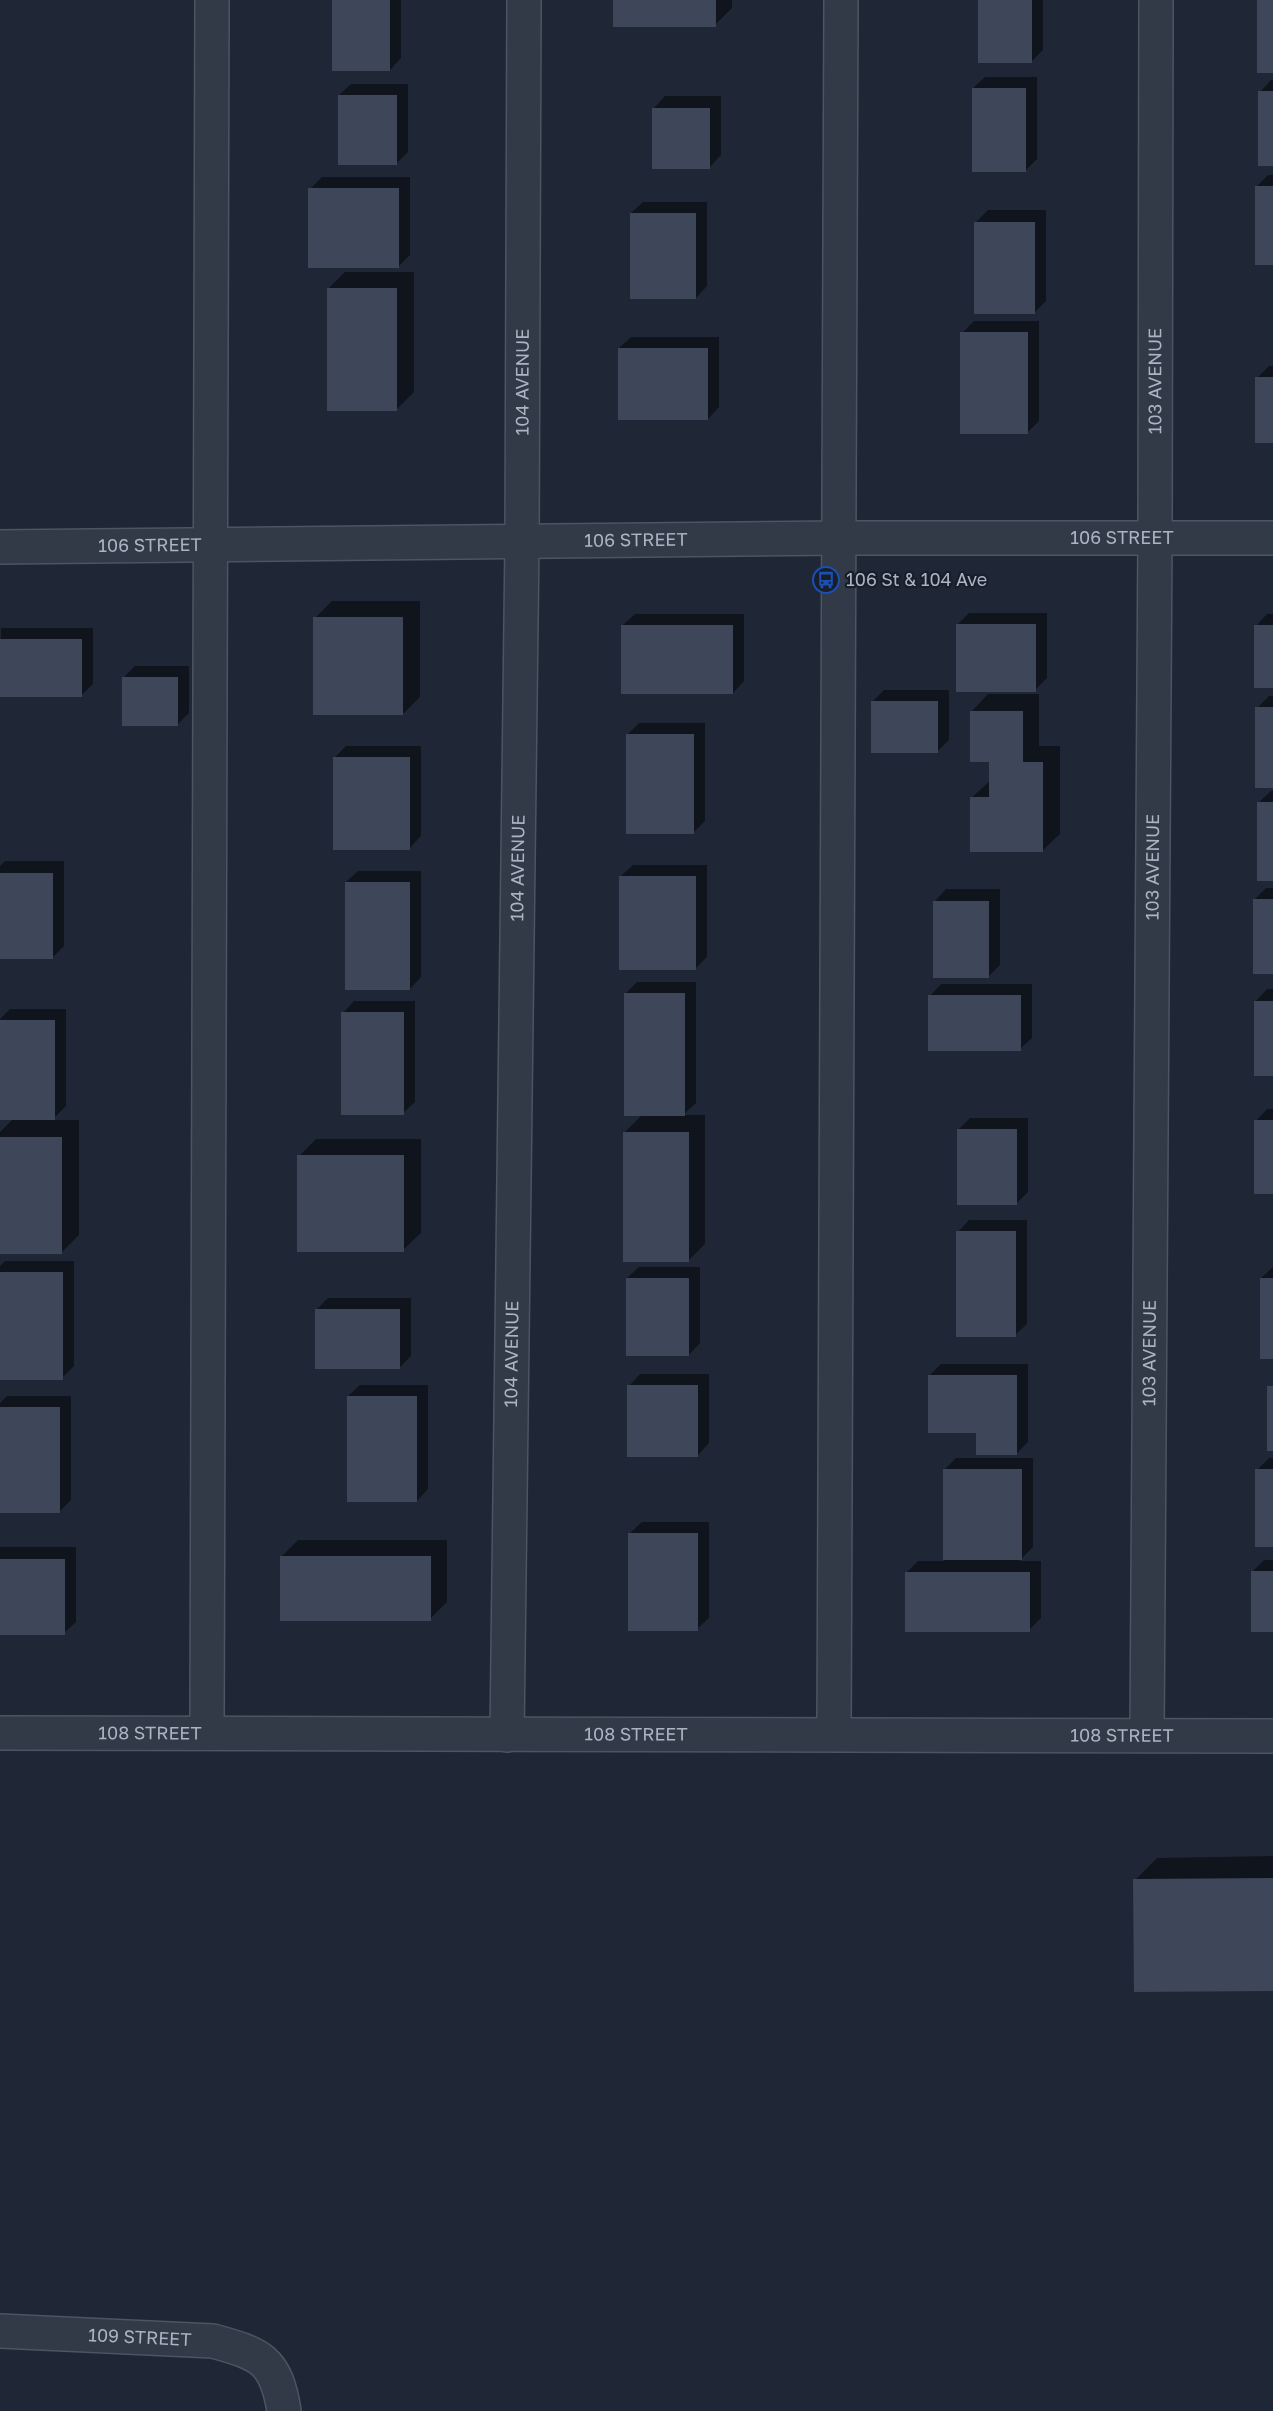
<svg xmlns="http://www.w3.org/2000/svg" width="1273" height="2411" viewBox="0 0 1273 2411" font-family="'Golos Text',sans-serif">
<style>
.shadow{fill:#0007}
.building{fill:#3d4759}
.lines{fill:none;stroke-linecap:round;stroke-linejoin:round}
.minor-casing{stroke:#4d5462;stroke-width:36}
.minor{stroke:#323947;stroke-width:33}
.labels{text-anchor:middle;stroke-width:4.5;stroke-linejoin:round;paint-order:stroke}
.street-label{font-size:18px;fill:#acb4c4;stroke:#181f2b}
.poi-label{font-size:18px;fill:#acb4c4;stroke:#181f2b;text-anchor:start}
</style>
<rect width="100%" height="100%" fill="#1f2736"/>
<g class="shadow">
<path d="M334 0H401V58L390 70Z"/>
<path d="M615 0H732V8L715 25Z"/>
<path d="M979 0H1043V50L1031 62Z"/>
<path d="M985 77H1037V159L1026 170 973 88Z"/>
<path d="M1271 80H1273V164L1260 92Z"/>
<path d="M351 84H408V152L396 164 339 95Z"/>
<path d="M665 96H721V155L710 167 654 108Z"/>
<path d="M1268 175H1273V264L1256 187Z"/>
<path d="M322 177H410V255L399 266 310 189Z"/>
<path d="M643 202H707V286L696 298 631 213Z"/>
<path d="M988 210H1046V301L1035 312 976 222Z"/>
<path d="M345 272H414V392L396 410 328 289Z"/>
<path d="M974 321H1039V421L1028 432 962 333Z"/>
<path d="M631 337H719V407L708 419 619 348Z"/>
<path d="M1269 366H1273V442L1257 378Z"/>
<path d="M332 601H420V697L403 714 315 618Z"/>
<path d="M969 613H1047V678L1035 690 958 624Z"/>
<path d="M635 614H744V681L733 693 623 625Z"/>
<path d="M1267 614H1273V687L1256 626Z"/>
<path d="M1 628H93V684L81 696H0Z"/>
<path d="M135 666H189V713L178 724 123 678Z"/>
<path d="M884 690H949V740L937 752 872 702Z"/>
<path d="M988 694H1039V746H1060V834L1042 851 971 798 991 780V761L971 712Z"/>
<path d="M1269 696H1273V787L1257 708Z"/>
<path d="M639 723H705V821L694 832 627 735Z"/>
<path d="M346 746H421V836L410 848 334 758Z"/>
<path d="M1271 791H1273V880L1259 802Z"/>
<path d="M5 861H64V946L52 958H0V866Z"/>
<path d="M633 865H707V957L695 969 621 876Z"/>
<path d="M358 871H421V977L410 989 346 882Z"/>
<path d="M1266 888H1273V973L1255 899Z"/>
<path d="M946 889H1000V965L988 977 935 901Z"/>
<path d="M637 982H696V1103L683 1115H705V1244L688 1261 624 1133 643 1114 625 994Z"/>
<path d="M941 984H1032V1038L1020 1049 930 996Z"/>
<path d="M1267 989H1273V1074L1256 1001Z"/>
<path d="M354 1001H415V1102L403 1113 343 1013Z"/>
<path d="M10 1009H66V1106L52 1120H79V1235L62 1252H0V1132L14 1118H0V1019Z"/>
<path d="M1267 1109H1273V1193L1256 1121Z"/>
<path d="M970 1118H1028V1192L1016 1204 958 1130Z"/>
<path d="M316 1139H421V1233L403 1250 299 1156Z"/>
<path d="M969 1220H1027V1324L1015 1335 958 1232Z"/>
<path d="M5 1261H74V1366L62 1378H0V1266Z"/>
<path d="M639 1267H700V1343L689 1355 627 1278Z"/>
<path d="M1273 1267V1357L1261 1278Z"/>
<path d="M328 1298H411V1356L399 1368 316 1310Z"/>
<path d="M941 1364H1028V1442L1016 1454 977 1432 929 1376Z"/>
<path d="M640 1374H709V1443L698 1455 629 1386Z"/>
<path d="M360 1385H428V1489L417 1501 348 1396Z"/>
<path d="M7 1396H71V1500L59 1512H0V1403Z"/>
<path d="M956 1458H1033V1547L1019 1561H1041V1618L1029 1630 907 1572 918 1561H944V1470Z"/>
<path d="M1269 1458H1273V1545L1257 1470Z"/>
<path d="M642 1522H709V1618L697 1629 630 1533Z"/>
<path d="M298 1540H447V1602L430 1619 281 1557Z"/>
<path d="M0 1547H76V1622L64 1633H0Z"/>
<path d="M1264 1560H1273V1631L1252 1572Z"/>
<path d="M1273 1856V1990L1135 1880 1157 1858Z"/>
</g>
<g class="building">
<rect x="332" y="0" width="58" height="71"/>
<rect x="613" y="0" width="103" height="27"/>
<rect x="978" y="0" width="54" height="63"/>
<rect x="1257" y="0" width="16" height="73"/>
<rect x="972" y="88" width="54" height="84"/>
<rect x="1258" y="91" width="15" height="75"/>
<rect x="338" y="95" width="59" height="70"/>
<rect x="652" y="108" width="58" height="61"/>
<rect x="1255" y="186" width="18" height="79"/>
<rect x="308" y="188" width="91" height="80"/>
<rect x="630" y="213" width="66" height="86"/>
<rect x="974" y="222" width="61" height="92"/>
<rect x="327" y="288" width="70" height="123"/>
<rect x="960" y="332" width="68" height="102"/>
<rect x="618" y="348" width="90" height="72"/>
<rect x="1255" y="377" width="18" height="66"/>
<rect x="313" y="617" width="90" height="98"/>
<rect x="956" y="624" width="80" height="68"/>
<rect x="621" y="625" width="112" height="69"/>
<rect x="1254" y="625" width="19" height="63"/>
<rect x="0" y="639" width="82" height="58"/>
<rect x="122" y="677" width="56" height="49"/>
<rect x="871" y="701" width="67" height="52"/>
<rect x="1255" y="707" width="18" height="81"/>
<path d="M970 711H1023V762H1043V852H970V797H989V762H970Z"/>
<rect x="626" y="734" width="68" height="100"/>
<rect x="333" y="757" width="77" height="93"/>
<rect x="1257" y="802" width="16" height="79"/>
<rect x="0" y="873" width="53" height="86"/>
<rect x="619" y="876" width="77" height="94"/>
<rect x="345" y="882" width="65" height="108"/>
<rect x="1253" y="899" width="20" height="75"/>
<rect x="933" y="901" width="56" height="77"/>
<rect x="624" y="993" width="61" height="123"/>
<rect x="928" y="995" width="93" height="56"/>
<rect x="1254" y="1001" width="19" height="75"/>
<rect x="341" y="1012" width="63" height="103"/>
<rect x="0" y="1020" width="55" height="100"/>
<rect x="1254" y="1120" width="19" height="74"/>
<rect x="957" y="1129" width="60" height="76"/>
<rect x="623" y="1132" width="66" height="130"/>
<rect x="0" y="1137" width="62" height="117"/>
<rect x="297" y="1155" width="107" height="97"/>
<rect x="956" y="1231" width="60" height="106"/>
<rect x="0" y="1272" width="63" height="108"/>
<rect x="626" y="1278" width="63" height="78"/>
<rect x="1260" y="1278" width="13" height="81"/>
<rect x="315" y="1309" width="85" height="60"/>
<path d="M928 1375H1017V1455H976V1433H928Z"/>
<rect x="627" y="1385" width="71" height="72"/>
<rect x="1267" y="1386" width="6" height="65"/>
<rect x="347" y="1396" width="70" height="106"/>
<rect x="0" y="1407" width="60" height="106"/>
<rect x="943" y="1469" width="79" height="91"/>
<rect x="1255" y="1469" width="18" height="78"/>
<rect x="628" y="1533" width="70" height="98"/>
<rect x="280" y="1556" width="151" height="65"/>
<rect x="0" y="1559" width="65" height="76"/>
<rect x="1251" y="1571" width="22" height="61"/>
<rect x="905" y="1572" width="125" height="60"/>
<path d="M1273 1878V1991L1134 1992 1133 1879Z"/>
</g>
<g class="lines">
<defs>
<g id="minor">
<path id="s1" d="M0 547 840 538H1273"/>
<path id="s2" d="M0 1733 1273 1736"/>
<path d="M207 1733 212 0"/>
<path d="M834 1733 841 0"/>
<path id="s3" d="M1147 1734 1155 538 1156 0"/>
<path id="s4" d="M507 1735 522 542 524 0"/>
<path id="s5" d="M0 2331 213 2341C260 2354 276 2359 284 2411"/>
</g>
</defs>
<use href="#minor" class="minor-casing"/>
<use href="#minor" class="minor"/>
</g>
<defs>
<symbol id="bus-ring" viewBox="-11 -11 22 22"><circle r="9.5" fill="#181f2b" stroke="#1a4fb4" stroke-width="1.5"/><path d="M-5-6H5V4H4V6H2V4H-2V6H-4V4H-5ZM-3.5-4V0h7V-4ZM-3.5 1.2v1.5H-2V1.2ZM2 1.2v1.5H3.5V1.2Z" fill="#1a4fb4"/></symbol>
</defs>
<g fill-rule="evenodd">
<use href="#bus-ring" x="811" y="565" width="30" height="30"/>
</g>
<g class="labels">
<g class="street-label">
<text dy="6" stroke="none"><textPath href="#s4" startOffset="1353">104 AVENUE</textPath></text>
<text dy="6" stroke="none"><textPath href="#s3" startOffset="1353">103 AVENUE</textPath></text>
<text dy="6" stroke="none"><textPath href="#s1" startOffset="1122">106 STREET</textPath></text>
<text dy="6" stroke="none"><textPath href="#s1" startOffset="636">106 STREET</textPath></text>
<text dy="6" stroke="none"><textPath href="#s1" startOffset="150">106 STREET</textPath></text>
<text dy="6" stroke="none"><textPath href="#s4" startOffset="867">104 AVENUE</textPath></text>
<text dy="6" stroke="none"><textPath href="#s3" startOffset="867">103 AVENUE</textPath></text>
<text dy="6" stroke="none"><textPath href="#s4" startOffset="381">104 AVENUE</textPath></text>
<text dy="6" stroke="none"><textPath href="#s3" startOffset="381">103 AVENUE</textPath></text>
<text dy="6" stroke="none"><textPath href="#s2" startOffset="150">108 STREET</textPath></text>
<text dy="6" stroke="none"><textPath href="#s2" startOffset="636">108 STREET</textPath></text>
<text dy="6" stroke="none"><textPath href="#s2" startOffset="1122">108 STREET</textPath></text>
<text dy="6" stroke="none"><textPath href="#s5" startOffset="140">109 STREET</textPath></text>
</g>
<g class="poi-label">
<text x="846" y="586">106 St &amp; 104 Ave</text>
</g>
</g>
</svg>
